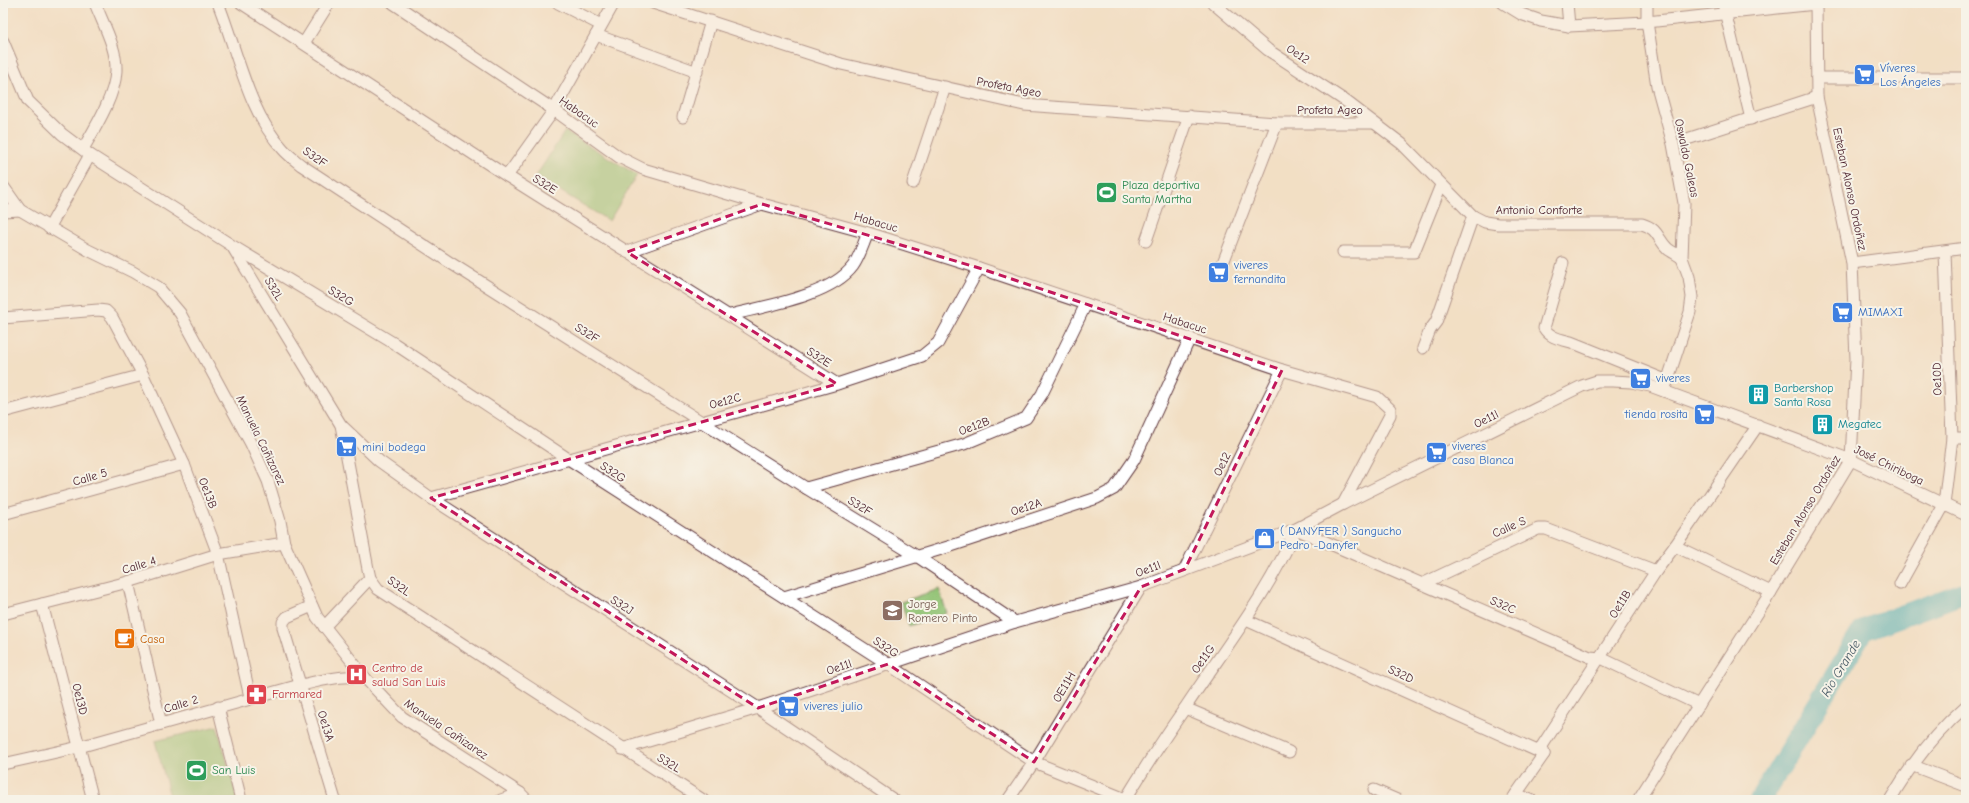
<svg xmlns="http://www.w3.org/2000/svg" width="1969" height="803" viewBox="0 0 1969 803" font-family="'Comic Neue',sans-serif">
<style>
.green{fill:#91c273;stroke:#6e704f}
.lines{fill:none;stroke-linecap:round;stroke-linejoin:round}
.river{stroke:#40afbc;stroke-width:22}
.minor-casing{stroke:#633c42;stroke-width:13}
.minor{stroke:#fff;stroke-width:11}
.marked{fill:none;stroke:#c2185b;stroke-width:3;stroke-dasharray:8 5;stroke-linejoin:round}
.labels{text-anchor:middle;stroke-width:4;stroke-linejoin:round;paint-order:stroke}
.street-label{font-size:12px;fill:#4a1f2b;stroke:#f7f3e8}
.shop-label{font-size:12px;fill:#366cbe;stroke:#f7f3e8;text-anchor:start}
.leisure-label{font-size:12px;fill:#27864d;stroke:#f7f3e8;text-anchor:start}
.culture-label{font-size:12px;fill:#0d838f;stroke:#f7f3e8;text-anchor:start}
.education-label{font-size:12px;fill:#785e54;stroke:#f7f3e8;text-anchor:start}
.food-label{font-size:12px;fill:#c56008;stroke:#f7f3e8;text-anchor:start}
.health-label{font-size:12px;fill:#be3a42;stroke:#f7f3e8;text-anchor:start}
.water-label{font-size:13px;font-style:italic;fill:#465965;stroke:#f7f3e8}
</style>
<rect width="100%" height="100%" fill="#f7f3e8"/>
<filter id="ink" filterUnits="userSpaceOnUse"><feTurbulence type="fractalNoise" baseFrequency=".025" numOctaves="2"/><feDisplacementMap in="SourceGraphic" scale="8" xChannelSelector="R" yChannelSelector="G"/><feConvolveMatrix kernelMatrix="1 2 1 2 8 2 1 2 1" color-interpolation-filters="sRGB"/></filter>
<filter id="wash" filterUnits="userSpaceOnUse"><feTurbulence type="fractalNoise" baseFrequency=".012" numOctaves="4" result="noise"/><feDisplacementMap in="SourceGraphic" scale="16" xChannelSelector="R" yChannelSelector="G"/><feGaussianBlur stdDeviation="0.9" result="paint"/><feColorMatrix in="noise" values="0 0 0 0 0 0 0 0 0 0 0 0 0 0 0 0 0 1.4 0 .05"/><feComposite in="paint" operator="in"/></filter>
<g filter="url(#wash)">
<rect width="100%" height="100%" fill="#f2dfc4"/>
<g class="green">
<path d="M565 131 637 175 609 221 536 176Z"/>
<path d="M939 589 947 613 909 626 901 602Z"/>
<path d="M217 726 238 800H171L155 741Z"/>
</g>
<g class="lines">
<path class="river" d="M1760 800 1863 630 1966 592"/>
</g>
</g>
<g filter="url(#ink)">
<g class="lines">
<defs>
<g id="minor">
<path d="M218 3C237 50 248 112 283 149 288 155 295 160 301 165L449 262 806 488 915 555 1015 622"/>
<path d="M241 3 507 176 837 384"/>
<path d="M393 3 554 110 619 157 643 169 762 204 868 233 979 268 1282 370 1377 397 1390 409V415L1343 504"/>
<path d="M558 3 601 25"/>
<path d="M653 3 841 64 1024 105 1277 123H1373"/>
<path d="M1213 3 1268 50 1347 102 1402 144 1473 216 1485 222 1498 224H1642C1659 229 1657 239 1668 249 1672 252 1678 255 1682 258"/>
<path d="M1503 3 1521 14 1541 21 1569 26 1647 22 1816 4"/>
<path d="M1567 3 1569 26"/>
<path d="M1647 3V22L1657 86 1673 144 1684 203 1682 258 1689 277 1692 297 1690 312 1664 391"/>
<path d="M1723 3 1751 119"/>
<path d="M596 35 697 72"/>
<path d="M3 41 28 101 62 134 90 155 231 245 395 344 570 460 888 664 1034 762 1128 800"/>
<path d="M304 43 329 3"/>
<path d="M1817 78H1966"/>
<path d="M683 117 711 21"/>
<path d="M1684 140 1817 97"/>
<path d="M83 149C95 128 115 96 116 71 117 48 103 24 95 3"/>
<path d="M507 176 554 110 614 3"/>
<path d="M913 183 945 87"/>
<path d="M3 186 20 210 88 250 133 272 158 287 180 313 251 444 268 481 280 521 284 543 317 617 366 679 402 717 520 793 527 800"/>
<path d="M3 211 20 210"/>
<path d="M49 228 90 155"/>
<path d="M1146 241 1189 116"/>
<path d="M232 246 341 425 368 569 370 578 378 589 703 800"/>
<path d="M627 252 762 204"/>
<path d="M1343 252H1414L1441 185"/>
<path d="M1563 263 1544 328C1550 338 1560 339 1571 342L1668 381"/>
<path d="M1852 263 1966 248"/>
<path d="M1221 268 1277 123"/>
<path d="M730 315C765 306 831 296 853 266 860 256 863 244 868 233"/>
<path d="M3 318 98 310 106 311 112 317 143 375 184 464 218 554 250 697"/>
<path d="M1423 348 1430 330 1436 322 1473 216"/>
<path d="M3 412 143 375"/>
<path d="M341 425 379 461 431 498 758 708 894 800"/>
<path d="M1952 438H1966"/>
<path d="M806 488 964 444 1026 418 1042 394 1086 304"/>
<path d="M431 498 837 384 922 356 938 343 979 268"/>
<path d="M3 514 184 464"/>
<path d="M1675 546 1771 592"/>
<path d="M1185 569 1282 370"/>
<path d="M128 582 161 724"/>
<path d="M1422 584 1538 529H1546L1656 571"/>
<path d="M1900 584 1944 505 1952 438 1945 252"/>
<path d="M784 597 948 547 1097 498 1114 489 1134 460 1190 338"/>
<path d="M42 604 93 800"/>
<path d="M312 606 287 617 283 622V628L335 800"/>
<path d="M3 614 128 582 218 554 284 543"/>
<path d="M1246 620 1544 754"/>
<path d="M324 627 370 578"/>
<path d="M218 707 241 800"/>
<path d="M1185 708 1289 752"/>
<path d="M622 749 758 708 1015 622 1141 587 1296 529 1343 504 1582 386 1597 381H1613L1631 382 1650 386 1851 460 1966 515"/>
<path d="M3 764 79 747 300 685C321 681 345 673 366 679"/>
<path d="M1911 765 1966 786"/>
<path d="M1374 790 1397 800"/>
<path d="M1516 794 1531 800"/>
<path d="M501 800 520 793"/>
<path d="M1008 800 1034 762 1141 587"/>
<path d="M1125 800C1144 769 1164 738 1185 708 1224 649 1268 594 1296 529L1590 657 1601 658 1699 705"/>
<path d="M1512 800 1544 754 1542 746 1656 571 1675 546 1758 425"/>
<path d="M1638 800 1771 592 1851 460 1856 359 1852 263 1817 97 1816 3"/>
<path d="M1890 800C1911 764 1935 733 1966 706"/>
</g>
</defs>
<use href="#minor" class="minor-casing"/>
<use href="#minor" class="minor"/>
</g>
</g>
<path d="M0 0H1969V803H0ZM762 204 979 268 1282 370 1185 569 1141 587 1034 762 888 664 758 708 431 498 837 384 627 252Z" fill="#f2dfc4" fill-opacity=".55" fill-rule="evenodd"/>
<path class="marked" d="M762 204 979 268 1282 370 1185 569 1141 587 1034 762 888 664 758 708 431 498 837 384 627 252Z"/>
<defs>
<symbol id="supermarket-square" viewBox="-11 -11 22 22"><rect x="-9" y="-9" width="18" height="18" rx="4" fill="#3f7fe0" stroke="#f7f3e8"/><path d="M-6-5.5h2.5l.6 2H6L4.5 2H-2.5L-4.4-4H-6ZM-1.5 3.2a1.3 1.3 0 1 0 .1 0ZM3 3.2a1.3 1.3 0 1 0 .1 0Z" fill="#fff"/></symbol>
<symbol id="stadium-square" viewBox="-11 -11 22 22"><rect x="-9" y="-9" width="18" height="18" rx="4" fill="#2e9e5b" stroke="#f7f3e8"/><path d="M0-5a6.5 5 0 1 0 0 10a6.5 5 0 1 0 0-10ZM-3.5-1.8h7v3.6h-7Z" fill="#fff"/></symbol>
<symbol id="building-square" viewBox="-11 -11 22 22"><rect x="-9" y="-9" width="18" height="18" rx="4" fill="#0f9aa8" stroke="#f7f3e8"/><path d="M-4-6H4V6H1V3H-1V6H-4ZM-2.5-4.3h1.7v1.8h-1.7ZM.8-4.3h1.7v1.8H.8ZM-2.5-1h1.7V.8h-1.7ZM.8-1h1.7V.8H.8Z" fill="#fff"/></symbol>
<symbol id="shop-square" viewBox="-11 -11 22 22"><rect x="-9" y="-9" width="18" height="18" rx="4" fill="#3f7fe0" stroke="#f7f3e8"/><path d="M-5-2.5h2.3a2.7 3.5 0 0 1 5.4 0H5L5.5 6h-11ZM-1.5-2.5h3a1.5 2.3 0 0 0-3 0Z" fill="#fff"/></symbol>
<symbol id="school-square" viewBox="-11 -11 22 22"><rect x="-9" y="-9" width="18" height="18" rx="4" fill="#8d6e63" stroke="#f7f3e8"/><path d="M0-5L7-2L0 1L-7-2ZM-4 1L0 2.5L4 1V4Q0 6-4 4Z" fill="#fff"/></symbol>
<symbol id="cafe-square" viewBox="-11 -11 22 22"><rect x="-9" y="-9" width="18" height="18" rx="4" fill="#e8710a" stroke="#f7f3e8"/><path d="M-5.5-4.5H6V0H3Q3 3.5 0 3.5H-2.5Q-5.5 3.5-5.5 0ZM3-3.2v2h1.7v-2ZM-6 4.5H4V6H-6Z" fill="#fff"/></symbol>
<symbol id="hospital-square" viewBox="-11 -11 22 22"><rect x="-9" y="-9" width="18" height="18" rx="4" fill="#e0444e" stroke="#f7f3e8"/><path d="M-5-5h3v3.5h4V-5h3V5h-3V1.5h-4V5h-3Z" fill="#fff"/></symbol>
<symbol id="pharmacy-square" viewBox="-11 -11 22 22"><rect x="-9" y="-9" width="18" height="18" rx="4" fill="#e0444e" stroke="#f7f3e8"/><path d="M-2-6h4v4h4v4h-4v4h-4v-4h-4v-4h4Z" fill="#fff"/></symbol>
</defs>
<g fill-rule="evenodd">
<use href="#supermarket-square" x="1852" y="62" width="25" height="25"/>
<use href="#stadium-square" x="1094" y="180" width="25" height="25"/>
<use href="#supermarket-square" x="1206" y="260" width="25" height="25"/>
<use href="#supermarket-square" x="1830" y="300" width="25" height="25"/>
<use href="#supermarket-square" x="1628" y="366" width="25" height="25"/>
<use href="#building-square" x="1746" y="382" width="25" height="25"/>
<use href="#supermarket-square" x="1692" y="402" width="25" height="25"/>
<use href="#building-square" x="1810" y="412" width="25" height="25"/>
<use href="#supermarket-square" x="334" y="434" width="25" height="25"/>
<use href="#supermarket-square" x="1424" y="440" width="25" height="25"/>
<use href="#shop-square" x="1252" y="526" width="25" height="25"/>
<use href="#school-square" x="880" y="598" width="25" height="25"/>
<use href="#cafe-square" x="112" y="626" width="25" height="25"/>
<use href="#hospital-square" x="344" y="662" width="25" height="25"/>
<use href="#pharmacy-square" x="244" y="682" width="25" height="25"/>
<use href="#supermarket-square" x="776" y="694" width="25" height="25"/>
<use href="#stadium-square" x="184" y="758" width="25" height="25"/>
</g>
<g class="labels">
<g class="street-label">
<text transform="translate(1298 54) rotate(33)" y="4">Oe12</text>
<text transform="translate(1009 87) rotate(11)" y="4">Profeta Ageo</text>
<text x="1330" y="114">Profeta Ageo</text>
<text transform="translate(579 112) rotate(35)" y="4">Habacuc</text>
<text transform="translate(315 157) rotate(35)" y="4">S32F</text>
<text transform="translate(1687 158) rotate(78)" y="4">Oswaldo Galeas</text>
<text transform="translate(545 184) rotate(32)" y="4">S32E</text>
<text transform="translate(1850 189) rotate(78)" y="4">Esteban Alonso Ordoñez</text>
<text x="1539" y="214">Antonio Conforte</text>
<text transform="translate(876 222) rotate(16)" y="4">Habacuc</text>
<text transform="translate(274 289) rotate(59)" y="4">S32L</text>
<text transform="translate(341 296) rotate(31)" y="4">S32G</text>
<text transform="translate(1185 323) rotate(18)" y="4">Habacuc</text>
<text transform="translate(587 333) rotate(32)" y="4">S32F</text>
<text transform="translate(819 357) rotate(33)" y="4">S32E</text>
<text transform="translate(1937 379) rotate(-92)" y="4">Oe10D</text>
<text transform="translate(725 401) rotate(-15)" y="4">Oe12C</text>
<text transform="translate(1486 419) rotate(-26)" y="4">Oe11l</text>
<text transform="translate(974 426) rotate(-21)" y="4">Oe12B</text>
<text transform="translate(261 440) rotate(64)" y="4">Manuela Cañizarez</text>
<text transform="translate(1222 464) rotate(-64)" y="4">Oe12</text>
<text transform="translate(1889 465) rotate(26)" y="4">José Chiriboga</text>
<text transform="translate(613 472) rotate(33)" y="4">S32G</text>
<text transform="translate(90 477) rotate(-16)" y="4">Calle 5</text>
<text transform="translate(208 493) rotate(69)" y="4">Oe13B</text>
<text transform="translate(860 506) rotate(32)" y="4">S32F</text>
<text transform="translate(1026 507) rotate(-18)" y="4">Oe12A</text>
<text transform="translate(1805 510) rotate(-59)" y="4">Esteban Alonso Ordoñez</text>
<text transform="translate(1509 527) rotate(-24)" y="4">Calle S</text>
<text transform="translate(139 565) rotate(-17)" y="4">Calle 4</text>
<text transform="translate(1148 569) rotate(-21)" y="4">Oe11l</text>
<text transform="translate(399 586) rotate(35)" y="4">S32L</text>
<text transform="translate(1620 604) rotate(-58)" y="4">Oe11B</text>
<text transform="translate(622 605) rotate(33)" y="4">S32J</text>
<text transform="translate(1503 605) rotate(24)" y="4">S32C</text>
<text transform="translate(886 647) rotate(33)" y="4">S32G</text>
<text transform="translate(1203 659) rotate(-55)" y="4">Oe11G</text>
<text transform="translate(839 667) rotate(-19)" y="4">Oe11l</text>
<text transform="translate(1401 674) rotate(25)" y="4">S32D</text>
<text transform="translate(1064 687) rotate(-59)" y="4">OE11H</text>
<text transform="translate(80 699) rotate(76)" y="4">Oe13D</text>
<text transform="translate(181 704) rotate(-17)" y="4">Calle 2</text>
<text transform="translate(326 726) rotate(73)" y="4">Oe13A</text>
<text transform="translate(446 729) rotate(34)" y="4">Manuela Cañizarez</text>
<text transform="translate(669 763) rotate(32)" y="4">S32L</text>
</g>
<g class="shop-label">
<text x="1880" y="72">Víveres<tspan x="1880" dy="14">Los Ángeles</tspan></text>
<text x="1234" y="269">viveres<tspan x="1234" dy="14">fernandita</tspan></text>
<text x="1858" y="316">MIMAXI</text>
<text x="1656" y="382">viveres</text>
<text x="1688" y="418" text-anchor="end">tienda rosita</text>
<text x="1452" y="450">viveres<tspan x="1452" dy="14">casa Blanca</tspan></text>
<text x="362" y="451">mini bodega</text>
<text x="1280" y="535">( DANYFER ) Sangucho<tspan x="1280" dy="14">Pedro -Danyfer</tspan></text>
<text x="804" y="710">viveres julio</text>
</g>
<g class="leisure-label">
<text x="1122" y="189">Plaza deportiva<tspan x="1122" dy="14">Santa Martha</tspan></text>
<text x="212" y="774">San Luis</text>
</g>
<g class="culture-label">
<text x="1774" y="392">Barbershop<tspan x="1774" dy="14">Santa Rosa</tspan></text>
<text x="1838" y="428">Megatec</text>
</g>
<g class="education-label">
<text x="908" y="608">Jorge<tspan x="908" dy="14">Romero Pinto</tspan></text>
</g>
<g class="food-label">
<text x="140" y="643">Casa</text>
</g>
<g class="health-label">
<text x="372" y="672">Centro de<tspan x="372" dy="14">salud San Luis</tspan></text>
<text x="272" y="698">Farmared</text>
</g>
<g class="water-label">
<text transform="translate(1840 668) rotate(-59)" y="5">Rio Grande</text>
</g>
</g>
<rect width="1969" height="803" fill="none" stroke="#f7f3e8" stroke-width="16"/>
</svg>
